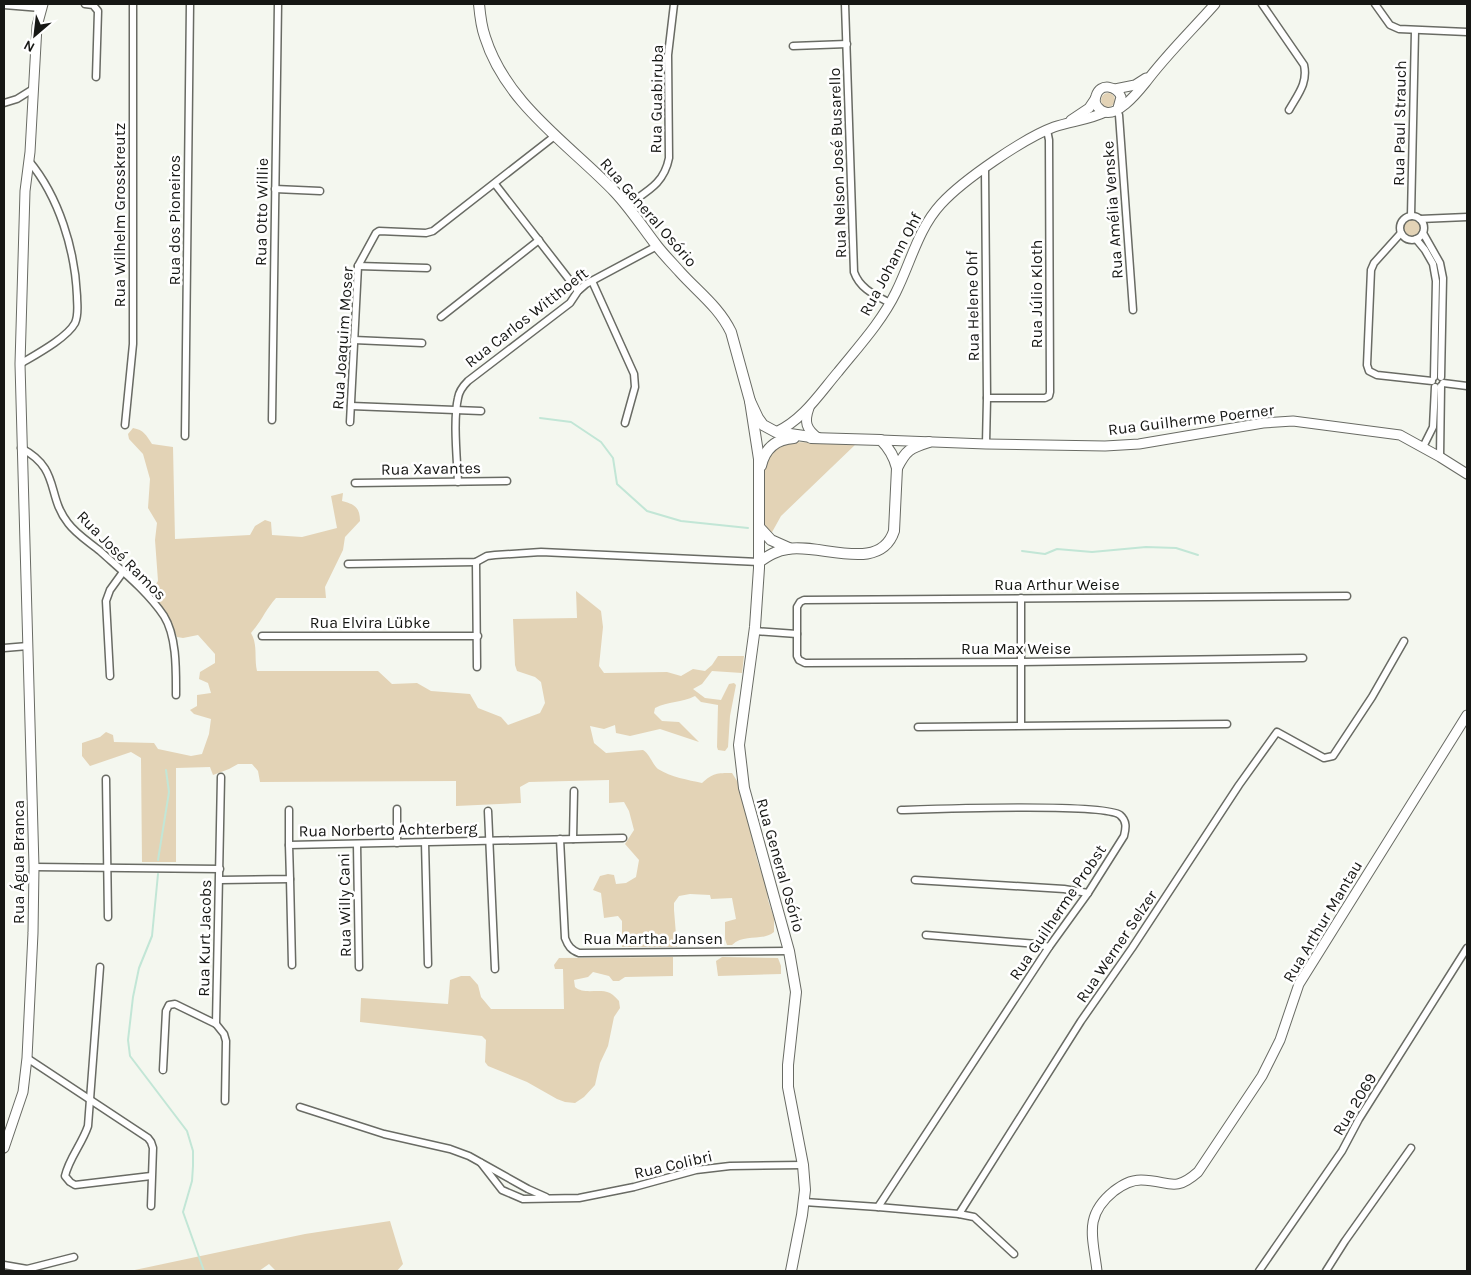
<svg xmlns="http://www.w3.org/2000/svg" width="1471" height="1275" viewBox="0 0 1471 1275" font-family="Karla,sans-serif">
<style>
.green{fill:#e3d3b6}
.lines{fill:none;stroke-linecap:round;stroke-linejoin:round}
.stream{stroke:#c2e6d6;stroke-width:2}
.street-casing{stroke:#696b64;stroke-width:9}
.secondary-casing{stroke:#696b64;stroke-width:11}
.primary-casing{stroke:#696b64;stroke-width:12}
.street{stroke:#fff;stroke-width:6}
.secondary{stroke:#fff;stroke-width:9}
.primary{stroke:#fff;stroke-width:10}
.labels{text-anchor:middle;stroke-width:5;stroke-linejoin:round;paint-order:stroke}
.street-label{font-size:16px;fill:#161714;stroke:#fff}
</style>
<rect width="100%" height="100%" fill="#f4f7ef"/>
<g class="green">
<circle cx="1108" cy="100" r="7"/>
<circle cx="1411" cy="227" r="10"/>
<path d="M133 428C144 430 146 435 152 444L173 447 175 539 250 535 255 526 265 520 271 522 272 535 302 537 337 528 331 496 343 493 342 501C354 504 360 507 360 521L345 537 343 550 325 587 326 598H276C266 609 261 622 251 633 258 645 254 658 257 671H378L392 684 417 683 431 691 470 694 478 708 501 717 508 725 540 713 545 703 541 682 535 677 517 671 515 665 513 619 577 618 576 591 601 611 603 627 599 666 604 673 667 672 681 676 693 669 705 671 712 665 718 656H744L742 673 712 671 702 684 693 689 705 698 721 700 729 684 734 683 736 685 730 716 728 747 725 751 718 750 717 747 718 705 701 702 695 696C682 703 668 701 655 708L654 713 662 721 679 722 699 742 660 729 630 736 616 733 615 725 604 729 590 726 594 743 606 753 643 750C650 754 652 764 658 769 671 777 688 780 702 783 713 773 717 773 732 773L739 784 758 863 767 887 768 900 774 918V932C762 942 745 933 732 945H727L725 939V922L736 919 732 898 711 899 710 895 690 894 679 896 674 903V910L677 947H622V921L618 916 604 918 601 893 593 890 600 876 608 874 614 875 616 884 626 883 636 877 639 860 625 844 634 830 629 811 624 802 609 803V780L529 782 520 787 521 803 456 806V781L260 782 258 771 252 764H238L229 769 213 775 210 767 176 768V862H142L141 758 131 752 90 766 82 756V743L100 737 106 732 113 735 114 742 154 743 158 749 191 756 202 754 209 734 211 719 194 714 190 710 197 706V695L211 693 208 683 199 679 200 672 215 663V654L198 635 183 638 177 637C170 619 160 607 152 590L158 581 155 540 157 523 148 508 150 479 143 454 129 439 128 434Z"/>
<path d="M785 442 857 443 781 516 771 534 765 525V463L768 455Z"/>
<path d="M673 957V976L625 977 619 981H613L609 976 593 972 588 977 574 980 575 987C584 995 599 988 610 993 614 995 616 998 619 1001L620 1008 614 1017 608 1046 600 1063 595 1085 584 1097 575 1103 565 1102 557 1099 527 1082 488 1066 485 1062 486 1040 482 1036 360 1022 361 998 448 1004 450 980 461 976H470L478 985 481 997 491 1009H564L563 969H555L554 965 559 958Z"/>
<path d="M722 957 778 958 781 966V974L718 976 716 961Z"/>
<path d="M390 1221 403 1264 397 1271H276L269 1264 259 1271H130L305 1234Z"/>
</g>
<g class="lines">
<g class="stream">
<path d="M540 418 571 422 601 442 613 458 617 484 647 511 681 521 748 528"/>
<path d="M1022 551 1045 554 1057 549 1092 552 1146 547 1176 548 1198 555"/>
<path d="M158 860 169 792 166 770"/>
<path d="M158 874 152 936 139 968 133 997 128 1040 130 1056 187 1131 193 1151V1166L192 1181 183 1212 204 1271"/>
</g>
<defs>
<g id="street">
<path d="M85 4 93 5 98 11 96 77"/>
<path d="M845 4 854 272C860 289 875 295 890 303"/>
<path d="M1262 4 1304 65C1308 83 1298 94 1289 110"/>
<path d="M1375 4 1390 25 1399 29 1467 32"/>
<path d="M4 5 41 8"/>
<path d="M793 46 847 44"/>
<path d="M4 103 17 99 33 89"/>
<path d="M1116 110 1119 115 1133 310"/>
<path d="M985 169 987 398 986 444"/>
<path d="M495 184 578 291"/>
<path d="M275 189 320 191"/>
<path d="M626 206C647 191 664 184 669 158L668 55 674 4"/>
<path d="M1411 216 1415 31"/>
<circle cx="1412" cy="228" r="12"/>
<path d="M1420 219 1467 217"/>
<path d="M1401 233 1374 263 1371 270 1367 365 1369 371 1377 375 1432 381"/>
<path d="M1423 233 1440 263 1443 278 1441 377"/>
<path d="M1416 239 1425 250 1433 264 1436 281 1434 377"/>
<path d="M358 266 427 268"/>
<path d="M592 281 634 374 635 387 625 423"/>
<path d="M441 317 539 240"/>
<path d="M354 340 422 343"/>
<path d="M20 364C35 355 67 338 75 323 79 314 77 305 77 296 75 250 59 197 29 161"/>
<path d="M1443 383 1467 386"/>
<path d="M987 398H1045L1049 396 1050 392 1049 140 1047 130"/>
<path d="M351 406 481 411"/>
<path d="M272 420 278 4"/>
<path d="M350 422 358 266 376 233 379 231 426 233 433 231 556 135"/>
<path d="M125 425 133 344V4"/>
<path d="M185 436 190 4"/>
<path d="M1423 447 1433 427 1435 387"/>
<path d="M21 448C61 469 46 495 68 523 76 534 89 542 100 551 122 571 147 591 164 616 177 637 176 671 176 695"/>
<path d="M1440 457 1441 386"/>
<path d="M458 482C457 458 453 420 458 398 459 391 463 386 468 381L570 303 578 291 586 284 657 246"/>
<path d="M355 483 507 481"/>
<path d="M476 562 477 667"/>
<path d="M348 564 476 562 487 556 495 555 541 552 759 562"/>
<path d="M1021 598V725"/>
<path d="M755 631 797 634"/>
<path d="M262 636H478"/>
<path d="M4 648 28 646"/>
<path d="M1303 658 1021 662 805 663 799 660 797 656V607L800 602 804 600 1347 596"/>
<path d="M110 676 106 601 110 590 123 572"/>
<path d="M918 727 1227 724"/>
<path d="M221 777 216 1024 224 1034 226 1041 225 1101"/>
<path d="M106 779 108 917"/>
<path d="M397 809V843"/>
<path d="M488 811 495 969"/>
<path d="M560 839 565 938C568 946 571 950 579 953L789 951"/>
<path d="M573 839 574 791"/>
<path d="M425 842 428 964"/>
<path d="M357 844 359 967"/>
<path d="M289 845V810"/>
<path d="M34 867 220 869"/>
<path d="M290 879 292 965"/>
<path d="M220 880 290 879 289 845 623 838"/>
<path d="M915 880 1064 889 1088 893"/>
<path d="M926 935 1037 944 1049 947"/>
<path d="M100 967 88 1126C82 1144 69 1158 65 1176L70 1182 75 1185 151 1176"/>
<path d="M27 1058 148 1138 151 1142 153 1148 151 1206"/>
<path d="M163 1070 166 1011 169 1005 175 1004 216 1024"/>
<path d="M300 1107 384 1134 450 1149 469 1156 528 1189 546 1197"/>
<path d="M481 1163 502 1190 523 1199 579 1198 634 1187 696 1170 730 1166 803 1165"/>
<path d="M804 1202 878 1207 959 1214 974 1217 1014 1254"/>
<path d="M878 1207 1049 947 1088 893 1124 836C1126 828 1127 821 1120 815 1104 803 932 809 901 810"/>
<path d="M959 1214 1081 1021 1132 948 1239 785 1277 732 1324 758 1333 756 1372 697 1404 641"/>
<path d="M4 1265 27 1269 74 1257"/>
<path d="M1259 1271 1342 1151 1359 1119 1467 948"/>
<path d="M1326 1271 1345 1241 1411 1148"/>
</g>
<g id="secondary">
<path d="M1115 89 1135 85 1146 78"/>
<path d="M1118 108 1121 97C1117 86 1100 82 1096 96 1094 101 1096 107 1101 110 1115 121 1138 92 1146 82 1167 54 1192 30 1215 4"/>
<path d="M1071 120 1089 108 1095 99"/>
<path d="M809 408C804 422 806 429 818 438"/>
<path d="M776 432C803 420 820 393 838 372 859 346 882 321 896 292 911 262 918 229 941 204 963 180 1024 138 1054 127 1071 121 1089 120 1105 112"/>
<path d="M881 440 986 444 1105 446 1139 444 1263 423 1293 421 1400 435 1440 457 1467 474"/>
<path d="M4 1148 23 1092 27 1058 33 933 34 867 20 364 25 191 30 152 37 26 43 4"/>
<path d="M1097 1271C1093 1237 1083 1216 1114 1191 1122 1185 1130 1180 1141 1180 1169 1180 1173 1194 1198 1172L1262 1076 1280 1040 1299 984 1467 715"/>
</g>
<g id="primary">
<path d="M479 4C480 15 481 26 485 37 506 104 569 144 615 192 631 209 643 228 657 246 664 255 672 263 680 272 698 292 719 307 731 332L750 401 758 418 763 425 776 432 818 438"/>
<path d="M750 401 759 459V568L755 627 739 745 744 788 789 951 796 992 788 1065V1087L803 1165 805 1190 802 1215 791 1271"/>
<path d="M761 466C765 448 776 439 794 438"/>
<path d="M897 468C906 450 910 448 929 442"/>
<path d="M759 527 771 540 789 548"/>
<path d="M759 562C768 556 777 550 788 549 820 543 880 574 894 531L897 468C894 456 889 448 881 440L811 438"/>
</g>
</defs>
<use href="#street" class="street-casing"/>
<use href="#secondary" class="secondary-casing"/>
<use href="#primary" class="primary-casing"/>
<use href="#street" class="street"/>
<use href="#secondary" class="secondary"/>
<use href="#primary" class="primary"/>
</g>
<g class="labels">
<g class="street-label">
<text transform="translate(656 99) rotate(-89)" y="6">Rua Guabiruba</text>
<text transform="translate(1399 123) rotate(-89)" y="6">Rua Paul Strauch</text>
<text transform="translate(837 163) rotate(-92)" y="6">Rua Nelson José Busarello</text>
<text transform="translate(1112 210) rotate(-94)" y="6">Rua Amélia Venske</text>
<text transform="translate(261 212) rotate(-89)" y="6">Rua Otto Willie</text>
<text transform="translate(649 212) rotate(49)" y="6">Rua General Osório</text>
<text transform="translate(119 215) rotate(-90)" y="6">Rua Wilhelm Grosskreutz</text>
<text transform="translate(174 220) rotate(-90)" y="6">Rua dos Pioneiros</text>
<text transform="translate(890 264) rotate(-62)" y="6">Rua Johann Ohf</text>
<text transform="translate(1036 294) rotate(-90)" y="6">Rua Júlio Kloth</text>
<text transform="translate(972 306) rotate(-91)" y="6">Rua Helene Ohf</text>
<text transform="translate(526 317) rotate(-38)" y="6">Rua Carlos Witthoeft</text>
<text transform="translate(342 338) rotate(-86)" y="6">Rua Joaquim Moser</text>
<text transform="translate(1191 419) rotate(-7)" y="6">Rua Guilherme Poerner</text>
<text transform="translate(431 468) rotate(-1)" y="6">Rua Xavantes</text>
<text transform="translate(122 555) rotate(45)" y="6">Rua José Ramos</text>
<text x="1057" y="590">Rua Arthur Weise</text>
<text x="370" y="628">Rua Elvira Lübke</text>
<text x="1016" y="654">Rua Max Weise</text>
<text transform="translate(388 829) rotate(-1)" y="6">Rua Norberto Achterberg</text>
<text transform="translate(18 862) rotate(-90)" y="6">Rua Água Branca</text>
<text transform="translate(781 865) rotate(74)" y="6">Rua General Osório</text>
<text transform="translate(344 905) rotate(-91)" y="6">Rua Willy Cani</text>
<text transform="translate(1057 912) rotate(-56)" y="6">Rua Guilherme Probst</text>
<text transform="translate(1322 921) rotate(-59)" y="6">Rua Arthur Mantau</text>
<text transform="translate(204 938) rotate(-89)" y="6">Rua Kurt Jacobs</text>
<text x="653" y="944">Rua Martha Jansen</text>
<text transform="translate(1116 946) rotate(-56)" y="6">Rua Werner Selzer</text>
<text transform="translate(1354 1104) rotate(-59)" y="6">Rua 2069</text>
<text transform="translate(673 1164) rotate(-13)" y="6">Rua Colibri</text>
</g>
</g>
<rect width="1471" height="1275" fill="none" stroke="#161714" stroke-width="10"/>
<g transform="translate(35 35) rotate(208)" stroke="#ffffff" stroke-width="4" paint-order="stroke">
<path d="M0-4L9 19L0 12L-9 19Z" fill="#161714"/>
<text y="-8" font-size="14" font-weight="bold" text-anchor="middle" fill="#161714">N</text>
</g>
</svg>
